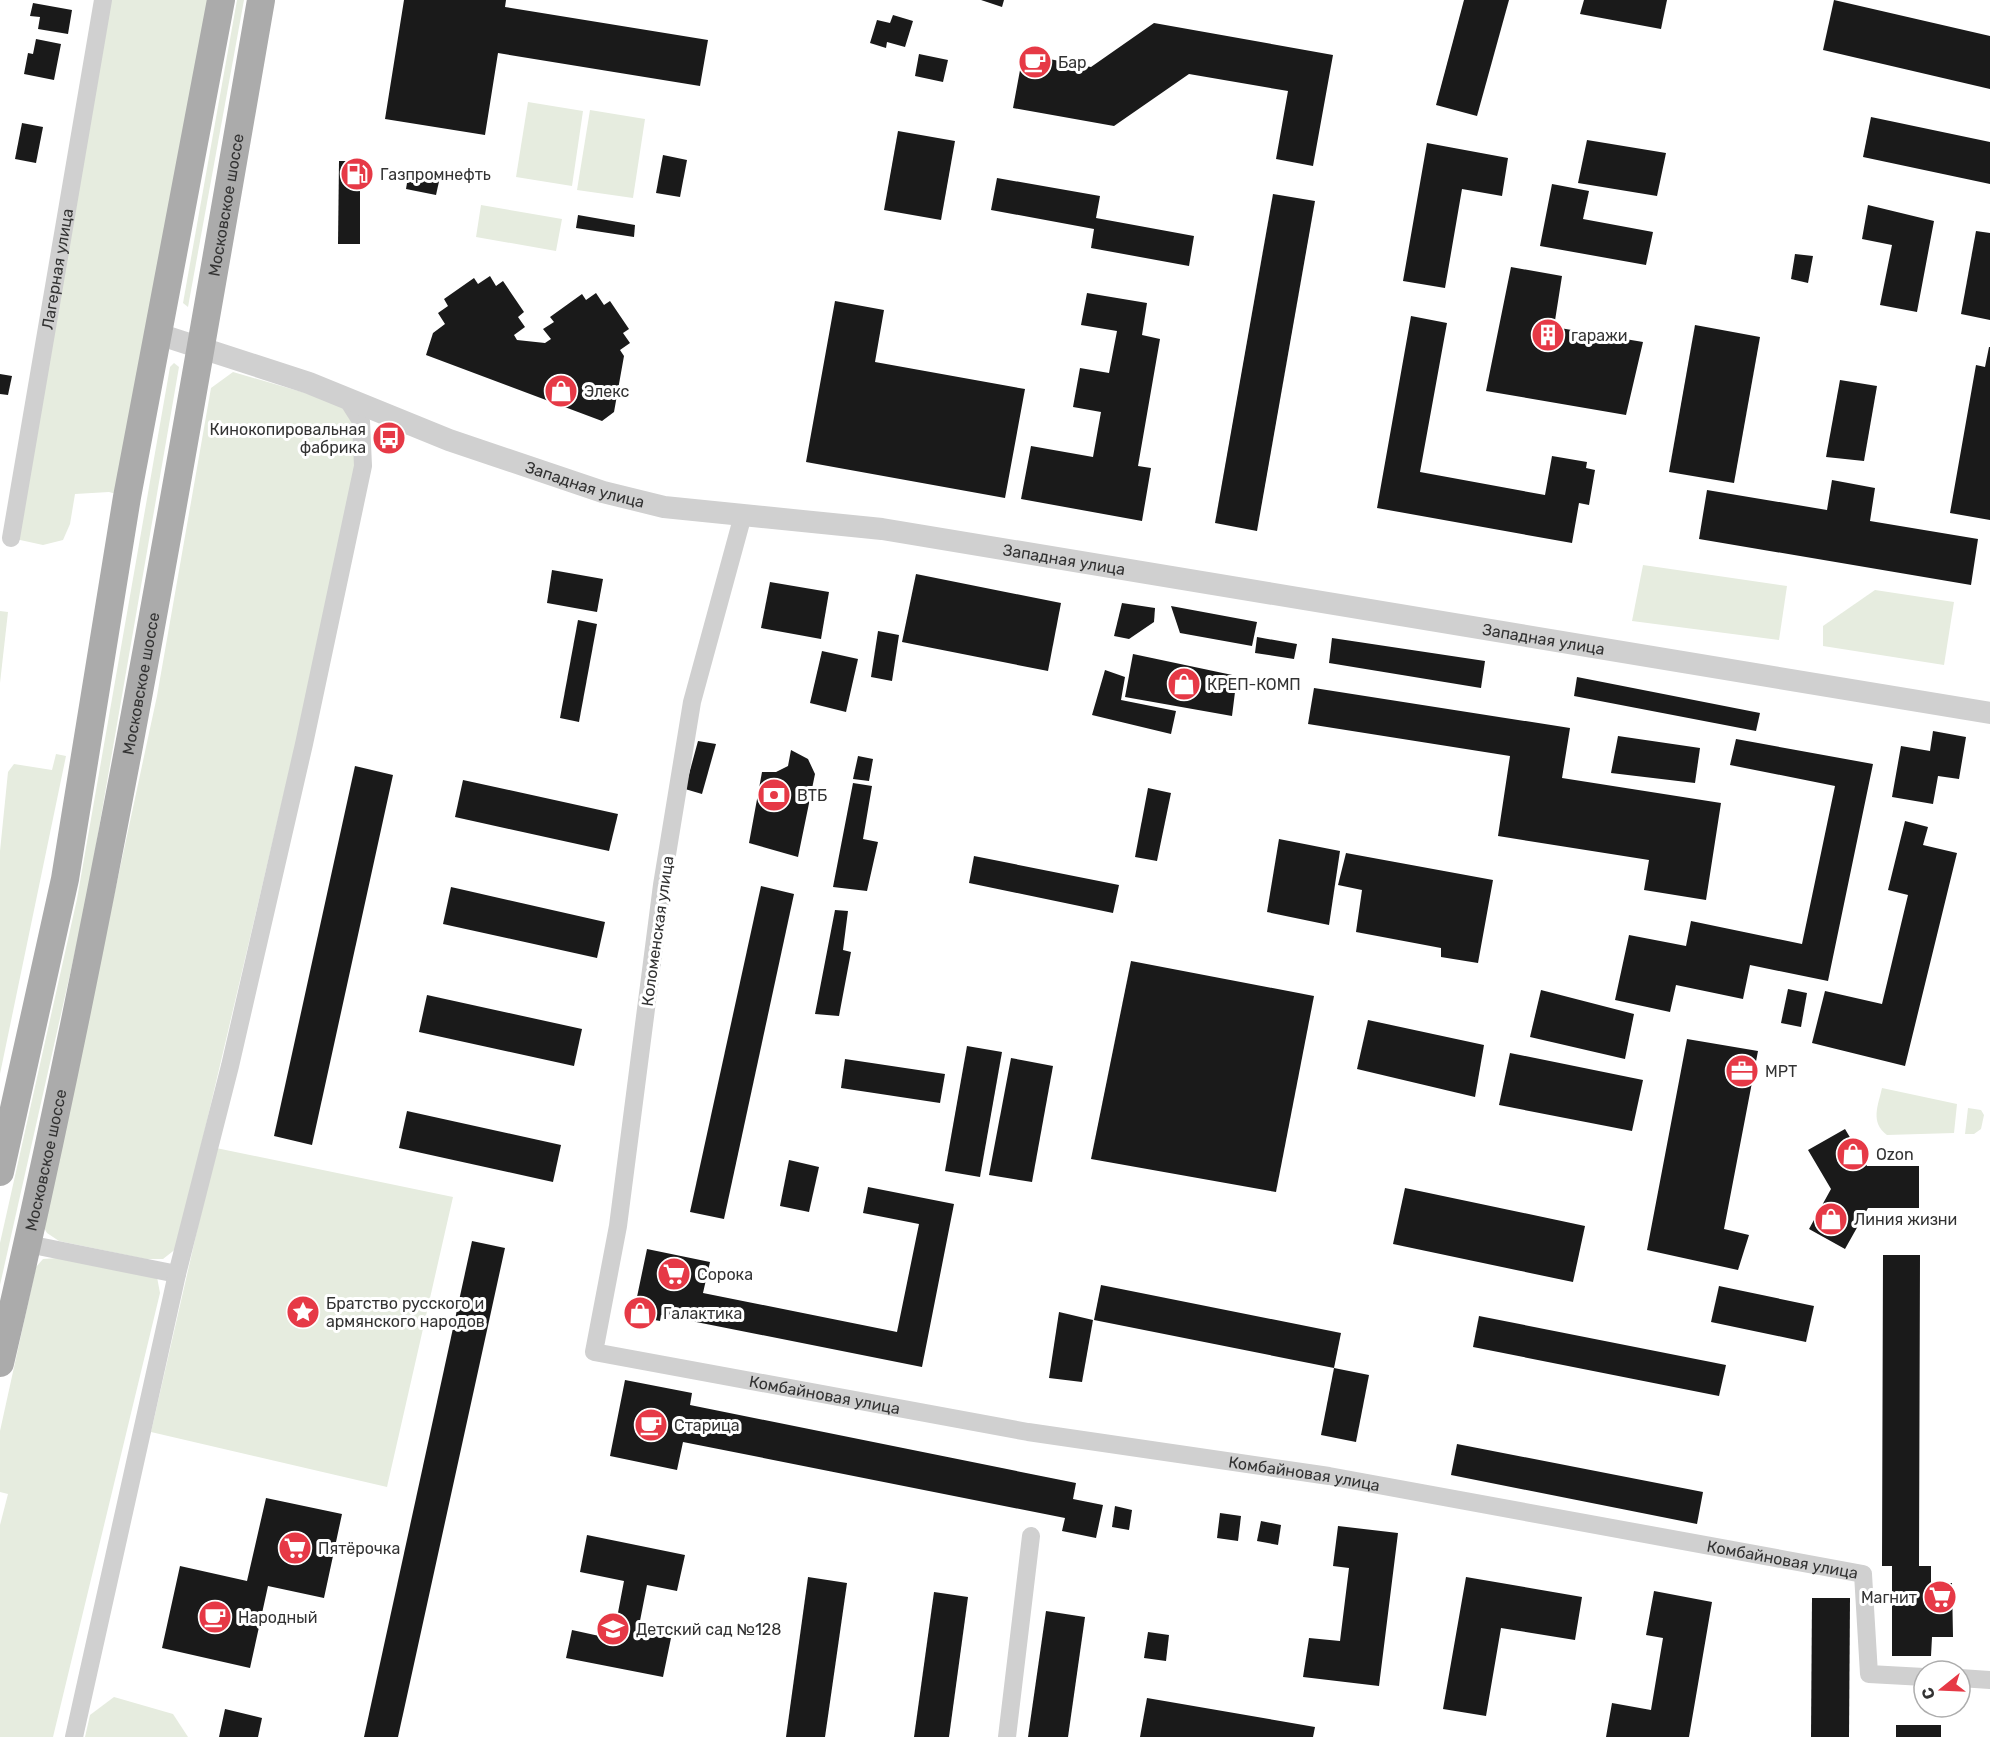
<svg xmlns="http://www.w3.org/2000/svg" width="1990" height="1737" viewBox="0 0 1990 1737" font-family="Rubik,sans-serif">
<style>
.green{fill:#e6ecdf}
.building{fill:#1a1a1a}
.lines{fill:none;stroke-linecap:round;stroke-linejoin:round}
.minor{stroke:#d0d0d0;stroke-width:18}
.tertiary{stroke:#d0d0d0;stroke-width:22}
.primary{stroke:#ababab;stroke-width:28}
.labels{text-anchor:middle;stroke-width:6;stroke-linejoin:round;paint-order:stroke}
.poi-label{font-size:16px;fill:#333;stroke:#fff;text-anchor:start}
.street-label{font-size:16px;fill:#333;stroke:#fff}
</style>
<rect width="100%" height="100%" fill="#fff"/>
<g class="green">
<path d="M103 0H213L127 497 109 492 75 494 70 524 63 540 43 545 11 538Z"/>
<path d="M237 0H244L188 307 183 303Z"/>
<path d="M528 102 583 111 572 186 516 177Z"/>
<path d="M590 110 645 119 633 198 577 190Z"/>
<path d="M481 205 562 219 556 251 476 237Z"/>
<path d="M174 363 179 367 86 903 0 1285V1243L77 899 170 367Z"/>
<path d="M233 372 336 402 352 418 355 466 321 636 177 1248 163 1259H146L59 1241 47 1233 43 1226 157 696 211 388Z"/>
<path d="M1643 565 1787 586 1779 640 1632 621Z"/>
<path d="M1875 590 1954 602 1944 665 1823 646V626Z"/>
<path d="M0 611 8 612 0 683Z"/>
<path d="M56 754 66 756 0 1074V851L8 772 14 764 52 770Z"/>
<path d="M1882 1088 1957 1104 1954 1133 1887 1135C1870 1122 1878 1106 1882 1088Z"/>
<path d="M1968 1108 1981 1110 1984 1115 1981 1129 1974 1134H1965Z"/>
<path d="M216 1148 453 1197 387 1487 151 1432Z"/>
<path d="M58 1258 157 1277 160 1293 53 1737H0V1525L8 1494 0 1492V1431L36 1267 43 1259Z"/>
<path d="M114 1697 173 1714 188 1737H85L90 1715Z"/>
</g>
<g class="building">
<path d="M404 0H506L505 7 708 40 700 86 498 53 485 135 385 119Z"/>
<path d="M981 0H1004L1002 7Z"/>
<path d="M1464 0H1509L1477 116 1436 105Z"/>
<path d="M1584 0H1667L1661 29 1580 14Z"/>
<path d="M1834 0 1990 36V89L1823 50Z"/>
<path d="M33 3 72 10 68 34 38 29 40 17 30 16Z"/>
<path d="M893 15 913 21 905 47 887 42 886 48 870 43 877 20 890 23Z"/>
<path d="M1154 23 1333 55 1313 166 1276 159 1288 91 1189 74 1114 126 1013 108 1023 54 1091 67Z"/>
<path d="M36 39 61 44 54 80 24 74 28 53 33 54Z"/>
<path d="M919 54 948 60 943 82 915 76Z"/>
<path d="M1871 117 1990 142V184L1863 157Z"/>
<path d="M22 123 43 127 36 163 15 159Z"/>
<path d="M898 131 955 141 941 220 884 210Z"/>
<path d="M1587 140 1666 153 1657 196 1578 183Z"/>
<path d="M1427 143 1508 158 1502 196 1462 189 1445 288 1403 281Z"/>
<path d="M663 155 687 160 680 197 656 193Z"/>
<path d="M339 161H360V244H338Z"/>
<path d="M409 171 440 177 436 195 406 189Z"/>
<path d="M997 178 1100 196 1096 218 1194 236 1189 266 1091 248 1094 229 991 210Z"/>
<path d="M1552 184 1589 191 1583 219 1653 232 1646 265 1540 246Z"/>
<path d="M1273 194 1315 201 1257 531 1215 523Z"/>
<path d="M1868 205 1934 221 1917 312 1880 305 1892 245 1862 239Z"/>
<path d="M578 215 635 225 634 237 576 228Z"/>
<path d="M1976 231 1990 233V320L1961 314Z"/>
<path d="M1795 254 1813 256 1808 283 1791 279Z"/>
<path d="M1511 267 1562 276 1554 327 1643 342 1626 415 1486 391Z"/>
<path d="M490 276 496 286 503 281 524 312 518 317 525 327 514 335 517 340 545 343 551 339 543 329 554 322 550 317 582 294 586 300 596 293 604 305 610 301 629 329 623 333 630 343 620 350 624 356 614 412 602 421 426 355 433 333 445 324 438 313 448 306 444 299 474 278 478 284Z"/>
<path d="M1087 293 1147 303 1142 335 1160 339 1138 466 1151 468 1142 521 1021 499 1031 446 1093 457 1101 412 1073 407 1080 368 1109 373 1117 331 1081 325Z"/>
<path d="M835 301 884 310 875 362 1025 389 1005 498 806 462Z"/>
<path d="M1411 316 1447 323 1420 472 1545 495 1552 456 1587 462 1586 468 1595 470 1589 505 1579 503 1572 543 1377 508Z"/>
<path d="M1695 325 1760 337 1734 483 1669 472Z"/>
<path d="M1989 347H1990V520L1950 513 1976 365 1985 367Z"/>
<path d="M0 374 12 376 8 395 0 394Z"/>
<path d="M1840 380 1877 386 1864 461 1826 457Z"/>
<path d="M1832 480 1875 488 1870 521 1978 539 1971 585 1699 539 1707 490 1827 510Z"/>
<path d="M552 570 603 579 597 612 547 603Z"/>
<path d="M916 574 1061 603 1048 671 902 642Z"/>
<path d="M770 582 829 592 821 639 761 628Z"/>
<path d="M1122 603 1155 608 1154 622 1129 639 1114 636Z"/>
<path d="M1171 606 1257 622 1252 646 1180 633Z"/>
<path d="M578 620 597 624 579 722 560 718Z"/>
<path d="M878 631 899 635 892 681 871 677Z"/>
<path d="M1257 637 1297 644 1294 659 1255 653Z"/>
<path d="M1332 638 1485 661 1481 688 1329 663Z"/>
<path d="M822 651 858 659 846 712 810 703Z"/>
<path d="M1133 654 1237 676 1232 716 1125 697Z"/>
<path d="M1105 670 1125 677 1121 700 1176 711 1171 734 1092 715Z"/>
<path d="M1577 677 1760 713 1756 731 1574 696Z"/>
<path d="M1314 688 1570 728 1562 778 1721 803 1706 900 1644 890 1649 860 1498 836 1510 756 1308 724Z"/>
<path d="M1933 731 1966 737 1959 779 1938 776 1933 804 1892 797 1901 746 1930 751Z"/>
<path d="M1618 736 1700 748 1695 783 1611 773Z"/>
<path d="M1736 739 1873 764 1828 981 1750 965 1743 999 1676 985 1670 1012 1615 1000 1629 935 1686 946 1691 921 1802 944 1835 786 1730 765Z"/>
<path d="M698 741 716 744 702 794 685 789Z"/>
<path d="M791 750 808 759 815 774 798 857 749 843 762 772H776L788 766Z"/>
<path d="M858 756 873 759 869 781 853 779Z"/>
<path d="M355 766 393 775 312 1145 274 1136Z"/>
<path d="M463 780 618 814 609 851 455 817Z"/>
<path d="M853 783 872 786 863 839 878 842 867 891 833 887Z"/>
<path d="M1148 788 1171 793 1157 861 1135 857Z"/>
<path d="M1905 821 1928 827 1923 845 1957 853 1905 1066 1812 1043 1825 991 1882 1004 1908 895 1888 890Z"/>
<path d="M1279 839 1340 851 1329 925 1267 912Z"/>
<path d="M1346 853 1493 880 1478 963 1441 957V948L1356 932 1362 890 1338 885Z"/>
<path d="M974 856 1119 885 1113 913 969 883Z"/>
<path d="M761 886 794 894 724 1219 690 1212Z"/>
<path d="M451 887 605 922 597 958 443 924Z"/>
<path d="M835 910 848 911 843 950 851 952 839 1016 815 1014Z"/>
<path d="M1131 961 1314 996 1276 1192 1091 1159Z"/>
<path d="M1788 989 1807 993 1801 1027 1781 1023Z"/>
<path d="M1541 990 1634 1014 1625 1059 1530 1037Z"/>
<path d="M427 995 582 1029 574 1066 419 1032Z"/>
<path d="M1368 1020 1484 1045 1475 1097 1357 1069Z"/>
<path d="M1687 1039 1758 1051 1724 1229 1749 1235 1738 1270 1647 1250Z"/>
<path d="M967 1046 1002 1052 980 1177 945 1171Z"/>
<path d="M1510 1053 1643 1080 1632 1131 1499 1105Z"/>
<path d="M1011 1058 1053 1066 1032 1182 989 1175Z"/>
<path d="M845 1059 945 1074 940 1103 841 1088Z"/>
<path d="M407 1111 561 1145 553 1182 399 1148Z"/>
<path d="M1845 1129 1867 1166H1919V1208H1868L1845 1249 1809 1229 1831 1189 1808 1150Z"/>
<path d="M789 1160 819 1167 809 1212 780 1206Z"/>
<path d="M868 1187 954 1204 922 1367 661 1315 660 1321 633 1316 647 1249 710 1262 703 1293 897 1332 919 1224 863 1213Z"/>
<path d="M1405 1188 1585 1226 1573 1282 1393 1244Z"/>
<path d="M472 1241 505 1248 398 1737H364Z"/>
<path d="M1883 1255H1920L1919 1566H1931V1583H1952L1953 1637H1932L1931 1656H1892V1566H1882Z"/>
<path d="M1101 1285 1341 1333 1334 1368 1094 1320Z"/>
<path d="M1719 1286 1814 1306 1806 1342 1711 1322Z"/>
<path d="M1059 1312 1093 1320 1082 1382 1049 1378Z"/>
<path d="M1479 1316 1726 1365 1719 1396 1473 1347Z"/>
<path d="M1334 1368 1369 1375 1356 1442 1321 1435Z"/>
<path d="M625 1380 692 1393 690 1405 1076 1483 1073 1499 1103 1505 1096 1538 1062 1531 1065 1518 683 1442 677 1470 610 1456Z"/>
<path d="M1457 1444 1703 1492 1697 1524 1451 1475Z"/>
<path d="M266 1498 342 1514 324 1598 268 1586 250 1668 162 1648 180 1566 247 1581Z"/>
<path d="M1115 1506 1132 1510 1129 1530 1112 1527Z"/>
<path d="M1220 1513 1241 1516 1238 1541 1217 1538Z"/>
<path d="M1261 1521 1281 1525 1278 1545 1257 1541Z"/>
<path d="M1338 1526 1398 1533 1379 1686 1303 1677 1309 1638 1340 1641 1349 1568 1333 1566Z"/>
<path d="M587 1535 685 1555 677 1591 647 1585 638 1631 671 1638 663 1677 566 1658 572 1630 613 1639 624 1581 580 1572Z"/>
<path d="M808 1577 847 1583 825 1737H786Z"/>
<path d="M1466 1577 1582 1597 1575 1640 1501 1628 1486 1716 1443 1709Z"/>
<path d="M1654 1591 1712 1602 1689 1737H1606L1612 1703 1651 1710 1663 1638 1646 1635Z"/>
<path d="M934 1592 968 1597 949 1737H914Z"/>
<path d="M1812 1598H1850L1849 1737H1811Z"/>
<path d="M1046 1611 1085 1617 1068 1737H1028Z"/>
<path d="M1148 1632 1169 1635 1166 1661 1144 1658Z"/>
<path d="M1147 1698 1315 1727 1313 1737H1140Z"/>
<path d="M225 1709 262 1718 258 1737H219Z"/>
<rect x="1896" y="1725" width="45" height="12"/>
</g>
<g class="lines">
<g class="minor">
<path id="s1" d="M743 515 692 702 662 885 618 1226 594 1352 1028 1432 1329 1476 1863 1574 1869 1674 1924 1677"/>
<path id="s2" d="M11 538 103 0"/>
<path d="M28 1244 177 1274"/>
<path d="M1960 1678 1990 1680"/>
<path d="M74 1737 177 1274 230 1066 304 744 363 466 361 421 347 399"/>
<path d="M1007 1737 1031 1536"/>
</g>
<path class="tertiary" id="s3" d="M158 334 309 383 449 440 603 492 664 507 882 529 1990 713"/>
<g class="primary">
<path d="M0 1172 65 879 127 497 221 0"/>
<path id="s4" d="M0 1363C106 912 182 456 261 0"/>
</g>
</g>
<defs>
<symbol id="cafe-disc" viewBox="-11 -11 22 22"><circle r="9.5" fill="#e63946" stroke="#fff"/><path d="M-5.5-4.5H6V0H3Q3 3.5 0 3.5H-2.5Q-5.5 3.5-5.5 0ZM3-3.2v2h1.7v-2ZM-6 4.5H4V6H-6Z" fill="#fff"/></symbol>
<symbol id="fuel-disc" viewBox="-11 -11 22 22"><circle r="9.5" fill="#e63946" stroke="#fff"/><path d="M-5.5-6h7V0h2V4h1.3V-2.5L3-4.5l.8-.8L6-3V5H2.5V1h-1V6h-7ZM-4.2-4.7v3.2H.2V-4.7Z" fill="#fff"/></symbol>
<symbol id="building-disc" viewBox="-11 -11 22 22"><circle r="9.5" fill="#e63946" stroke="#fff"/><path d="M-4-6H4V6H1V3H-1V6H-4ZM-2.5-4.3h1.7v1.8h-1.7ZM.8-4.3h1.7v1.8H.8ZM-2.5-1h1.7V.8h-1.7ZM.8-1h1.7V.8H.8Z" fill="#fff"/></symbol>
<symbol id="shop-disc" viewBox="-11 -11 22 22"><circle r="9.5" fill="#e63946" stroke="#fff"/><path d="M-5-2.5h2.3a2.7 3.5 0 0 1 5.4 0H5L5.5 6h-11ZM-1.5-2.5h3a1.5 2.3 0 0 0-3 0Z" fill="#fff"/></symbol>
<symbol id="bus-disc" viewBox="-11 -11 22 22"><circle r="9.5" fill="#e63946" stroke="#fff"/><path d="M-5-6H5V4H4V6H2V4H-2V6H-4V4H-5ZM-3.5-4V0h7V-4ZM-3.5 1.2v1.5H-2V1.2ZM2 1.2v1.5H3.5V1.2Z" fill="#fff"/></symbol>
<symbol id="bank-disc" viewBox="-11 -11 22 22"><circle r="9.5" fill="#e63946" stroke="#fff"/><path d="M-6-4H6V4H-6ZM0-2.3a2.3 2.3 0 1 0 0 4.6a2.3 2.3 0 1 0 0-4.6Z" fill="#fff"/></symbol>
<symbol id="office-disc" viewBox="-11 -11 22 22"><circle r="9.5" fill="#e63946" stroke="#fff"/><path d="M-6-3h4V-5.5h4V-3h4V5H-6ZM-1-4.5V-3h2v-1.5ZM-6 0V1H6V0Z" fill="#fff"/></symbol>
<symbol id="supermarket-disc" viewBox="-11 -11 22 22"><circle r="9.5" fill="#e63946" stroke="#fff"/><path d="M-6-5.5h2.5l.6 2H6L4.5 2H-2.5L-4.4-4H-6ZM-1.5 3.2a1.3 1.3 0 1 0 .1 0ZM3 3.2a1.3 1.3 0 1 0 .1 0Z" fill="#fff"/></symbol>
<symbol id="sight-disc" viewBox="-11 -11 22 22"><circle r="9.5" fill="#e63946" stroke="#fff"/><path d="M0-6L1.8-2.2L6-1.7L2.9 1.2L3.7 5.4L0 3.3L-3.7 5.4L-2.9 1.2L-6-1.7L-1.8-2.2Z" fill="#fff"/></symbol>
<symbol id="school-disc" viewBox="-11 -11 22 22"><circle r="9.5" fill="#e63946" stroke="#fff"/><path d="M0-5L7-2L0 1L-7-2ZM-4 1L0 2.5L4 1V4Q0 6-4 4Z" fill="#fff"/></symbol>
</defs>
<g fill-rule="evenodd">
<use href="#cafe-disc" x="1016" y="43" width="38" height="38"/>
<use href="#fuel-disc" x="338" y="155" width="38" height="38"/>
<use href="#building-disc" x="1529" y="316" width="38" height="38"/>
<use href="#shop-disc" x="542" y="372" width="38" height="38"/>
<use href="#bus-disc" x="370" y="419" width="38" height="38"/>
<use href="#shop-disc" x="1165" y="665" width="38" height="38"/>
<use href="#bank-disc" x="755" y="776" width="38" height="38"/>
<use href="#office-disc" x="1723" y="1052" width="38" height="38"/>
<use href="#shop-disc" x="1834" y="1135" width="38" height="38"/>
<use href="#shop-disc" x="1812" y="1200" width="38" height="38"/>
<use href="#supermarket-disc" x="655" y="1255" width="38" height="38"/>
<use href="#sight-disc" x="284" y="1293" width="38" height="38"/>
<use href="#shop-disc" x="621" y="1294" width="38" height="38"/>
<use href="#cafe-disc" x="632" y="1406" width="38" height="38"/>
<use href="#supermarket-disc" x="276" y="1529" width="38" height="38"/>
<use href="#supermarket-disc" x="1921" y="1578" width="38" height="38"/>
<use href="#cafe-disc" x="196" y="1598" width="38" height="38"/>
<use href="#school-disc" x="594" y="1610" width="38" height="38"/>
</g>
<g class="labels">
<g class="poi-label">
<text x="1058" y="68">Бар</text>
<text x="380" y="180">Газпромнефть</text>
<text x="1571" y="341">гаражи</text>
<text x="584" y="397">Элекс</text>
<text x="366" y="435" text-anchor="end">Кинокопировальная<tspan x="366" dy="18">фабрика</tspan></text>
<text x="1207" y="690">КРЕП-КОМП</text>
<text x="797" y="801">ВТБ</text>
<text x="1765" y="1077">МРТ</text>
<text x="1876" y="1160">Ozon</text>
<text x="1854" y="1225">Линия жизни</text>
<text x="697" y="1280">Сорока</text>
<text x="326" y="1309">Братство русского и<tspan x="326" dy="18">армянского народов</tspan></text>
<text x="663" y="1319">Галактика</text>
<text x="674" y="1431">Старица</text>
<text x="318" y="1554">Пятёрочка</text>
<text x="1917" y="1603" text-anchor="end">Магнит</text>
<text x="238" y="1623">Народный</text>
<text x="636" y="1635">Детский сад №128</text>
</g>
<g class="street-label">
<text dy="6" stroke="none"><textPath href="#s4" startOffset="1180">Московское шоссе</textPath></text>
<text dy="6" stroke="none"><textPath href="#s2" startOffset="273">Лагерная улица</textPath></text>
<text dy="6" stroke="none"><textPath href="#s3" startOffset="453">Западная улица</textPath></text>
<text dy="6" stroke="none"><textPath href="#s3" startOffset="939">Западная улица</textPath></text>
<text dy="6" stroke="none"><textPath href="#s3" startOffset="1425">Западная улица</textPath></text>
<text dy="6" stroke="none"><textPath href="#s4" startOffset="694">Московское шоссе</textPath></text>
<text transform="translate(657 931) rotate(-82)" y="6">Коломенская улица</text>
<text dy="6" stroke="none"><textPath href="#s4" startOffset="208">Московское шоссе</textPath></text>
<text dy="6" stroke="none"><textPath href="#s1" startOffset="1086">Комбайновая улица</textPath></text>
<text dy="6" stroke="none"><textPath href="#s1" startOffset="1572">Комбайновая улица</textPath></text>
<text dy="6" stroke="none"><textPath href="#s1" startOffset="2058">Комбайновая улица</textPath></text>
</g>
</g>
<g transform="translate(1942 1689) rotate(252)"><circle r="28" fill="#ffffff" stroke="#adadad" stroke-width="1.5"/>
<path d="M0-4.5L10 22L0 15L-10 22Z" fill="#e63946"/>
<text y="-9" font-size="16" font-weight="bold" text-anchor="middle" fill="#333333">С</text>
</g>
</svg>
